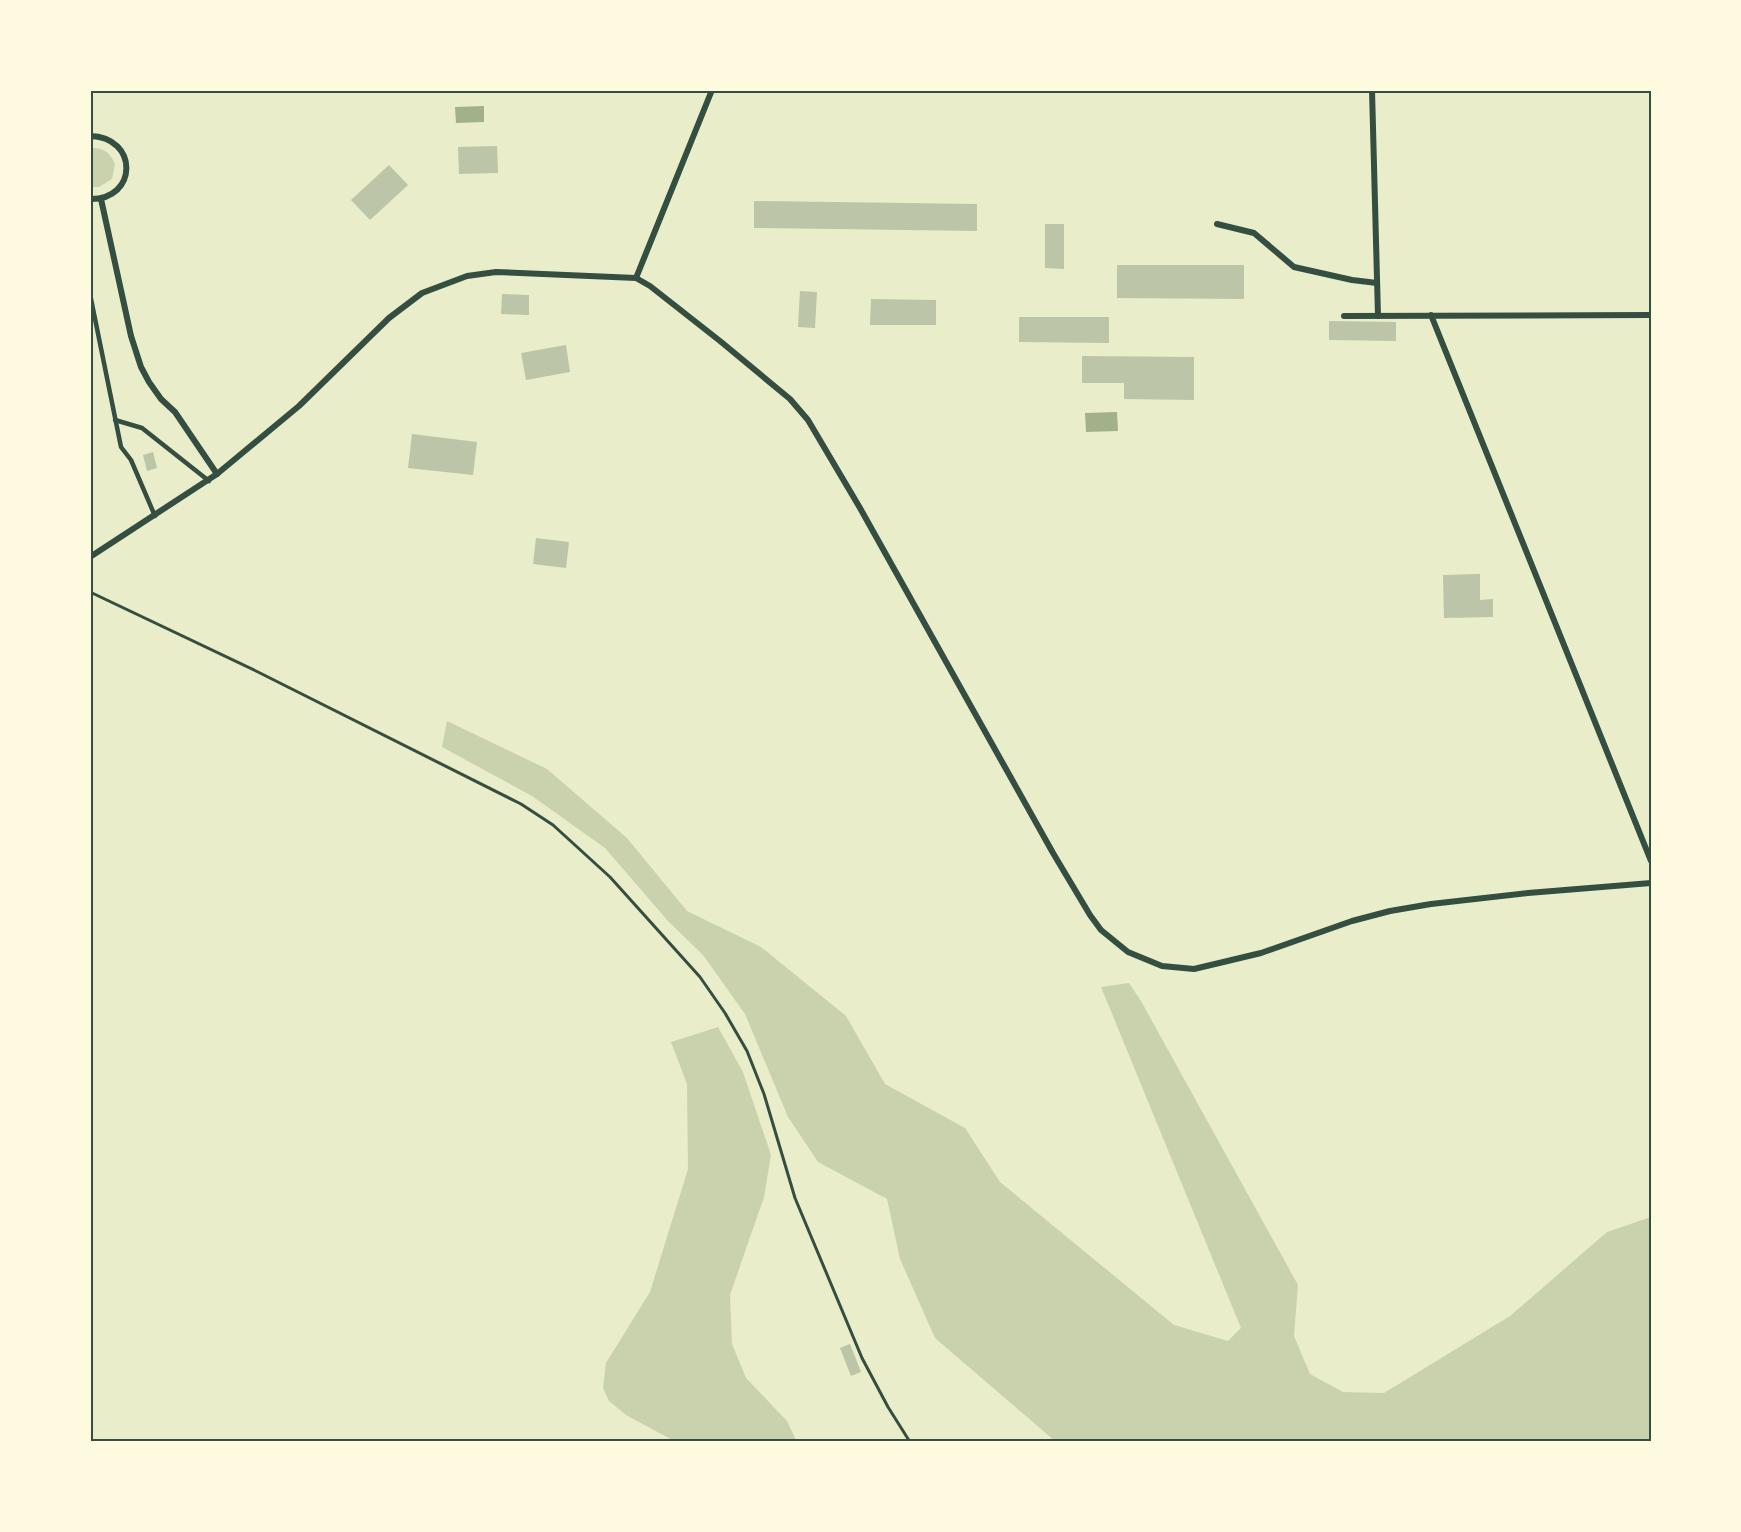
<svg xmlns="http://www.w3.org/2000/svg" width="1741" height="1532" viewBox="0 0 1741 1532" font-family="Roboto,sans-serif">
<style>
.green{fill:#cad2ad}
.water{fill:#a3b18a}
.building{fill:#bcc5a7}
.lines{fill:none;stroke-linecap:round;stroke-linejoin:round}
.path{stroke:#344e41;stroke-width:3}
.service{stroke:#344e41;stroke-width:4.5}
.minor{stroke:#344e41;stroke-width:6}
.neatline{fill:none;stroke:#344e41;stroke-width:2}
</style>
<rect width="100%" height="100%" fill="#e9edc9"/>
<g class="green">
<path d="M90 148C103 147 110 152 115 164L112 179 99 187H90Z"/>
<path d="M447 721 547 769 627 838 687 911 761 947 846 1016 885 1084 965 1128 1000 1182 1174 1325 1228 1341 1241 1328 1101 987 1129 983 1141 1001 1298 1285 1294 1336 1310 1374 1343 1392 1384 1393 1510 1316 1607 1232 1651 1217V1442H1056L935 1338 900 1259 887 1199 818 1162 788 1117 745 1014 703 955 668 921 605 848 532 796 442 747Z"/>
<path d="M718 1027 743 1072 771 1155 764 1197 730 1295 732 1344 746 1378 787 1421 797 1442H676L626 1415 609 1401 603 1388 606 1363 650 1292 688 1169 687 1084 671 1042Z"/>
</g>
<g class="water">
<path d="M484 106V122L456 123 455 107Z"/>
<path d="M1117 412 1118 431 1086 432 1085 413Z"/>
</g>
<g class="building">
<path d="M497 146 498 173 459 174 458 147Z"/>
<path d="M389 165 408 185 370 220 351 200Z"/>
<path d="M754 201 977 204V231L754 228Z"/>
<path d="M1045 224H1064V269L1045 268Z"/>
<path d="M1117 265H1244V299L1117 298Z"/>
<path d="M800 291 817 292 815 328 798 327Z"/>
<path d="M502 294 529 295V315L501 314Z"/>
<path d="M871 299 936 300V325H870Z"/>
<path d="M1019 317H1109V343L1019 342Z"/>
<path d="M1329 321 1396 322V341L1329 340Z"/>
<path d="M566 345 570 372 526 380 521 353Z"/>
<path d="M1082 356 1194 357V400L1124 399V383H1082Z"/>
<path d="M412 434 477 442 473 475 408 468Z"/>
<path d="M153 452 157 468 147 471 143 455Z"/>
<path d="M536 538 569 542 566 568 533 564Z"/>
<path d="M1480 574V600L1493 599V617L1444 618 1443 575Z"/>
<path d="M850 1344 861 1372 851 1376 840 1348Z"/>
</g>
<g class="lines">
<path class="path" d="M90 592 256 671 521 804 553 825 610 877 700 977 725 1013 747 1051 764 1094 795 1198 862 1358 888 1407 910 1442"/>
<g class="service">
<path d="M90 294 121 447 131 460 155 516"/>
<path d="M115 420 142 428 209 481"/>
</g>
<g class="minor">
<path d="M1372 90 1378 316"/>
<path d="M90 136C139 137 138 200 90 199"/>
<path d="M101 199 131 336 141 367 149 382 161 399 175 412 217 474"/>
<path d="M1217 224 1254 233 1294 267 1352 280 1377 283"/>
<path d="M636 278 712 90"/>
<path d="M1431 315 1651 861"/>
<path d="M1344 316 1651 315"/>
<path d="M90 557 217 474 299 406 389 318 422 293 467 276 496 272 636 278 650 286 720 341 790 399 808 420 860 508 1053 853 1090 915 1101 930 1128 952 1162 966 1194 969 1261 953 1352 921 1390 911 1431 904 1528 893 1651 883"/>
</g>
</g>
<rect width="1741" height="1532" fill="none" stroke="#fefae0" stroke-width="183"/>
<rect x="92" y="92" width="1558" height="1348" class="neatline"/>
</svg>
